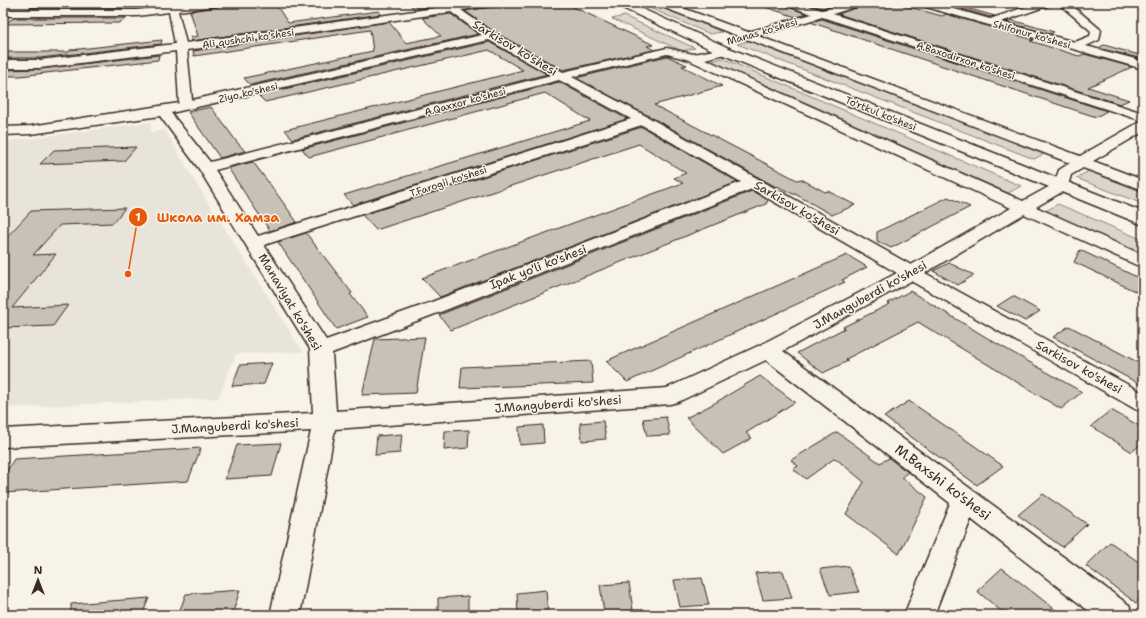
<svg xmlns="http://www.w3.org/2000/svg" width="1146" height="618" viewBox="0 0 1146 618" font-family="'Shantell Sans',sans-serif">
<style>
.built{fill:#e9e4d9}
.green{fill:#dbd6cb;stroke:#8b8074}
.building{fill:#c8c1b6;stroke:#3b2a1e}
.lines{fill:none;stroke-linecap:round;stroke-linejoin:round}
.street-casing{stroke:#3b2a1e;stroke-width:3}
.primary-casing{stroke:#3b2a1e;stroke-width:3}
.street{fill:#f7f3e8;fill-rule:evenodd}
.primary{fill:#f7f3e8;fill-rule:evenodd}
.labels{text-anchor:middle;stroke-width:3;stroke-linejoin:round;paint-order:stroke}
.far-street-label{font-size:10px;fill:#3b2a1e;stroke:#f7f3e8}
.street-label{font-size:12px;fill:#3b2a1e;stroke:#f7f3e8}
.near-street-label{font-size:14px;fill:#3b2a1e;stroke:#f7f3e8}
.leader{fill:none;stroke:#e8590c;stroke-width:1.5}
.callout-dot{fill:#e8590c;stroke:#f7f3e8;stroke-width:1.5}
.mark-label{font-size:12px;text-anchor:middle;font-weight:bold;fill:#fff}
.callout-label{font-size:13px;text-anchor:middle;font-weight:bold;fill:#e8590c;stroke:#f7f3e8;stroke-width:3;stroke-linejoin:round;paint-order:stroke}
</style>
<rect width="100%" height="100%" fill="#f7f3e8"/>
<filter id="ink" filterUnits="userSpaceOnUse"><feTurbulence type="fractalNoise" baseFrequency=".025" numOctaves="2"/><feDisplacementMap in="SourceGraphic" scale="8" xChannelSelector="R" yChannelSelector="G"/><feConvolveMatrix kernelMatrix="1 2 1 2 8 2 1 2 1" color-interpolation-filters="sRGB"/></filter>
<g filter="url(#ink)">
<path class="built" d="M151 122V132L165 130 194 180 303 352 236 354 218 398 3 408V142Z"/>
<g class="green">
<path d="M638 3H654L722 32 710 34Z"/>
<path d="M624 16 695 48 682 51 612 19Z"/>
<path d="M749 41 1046 153 1034 159 737 44Z"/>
<path d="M722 58 1021 186 1008 193 709 62Z"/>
<path d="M1089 171 1143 192V204L1076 178Z"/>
<path d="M1058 204 1143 240V255L1044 212Z"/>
</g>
<g class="building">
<path d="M223 3H275L288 23 379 11 381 14 191 41V37L198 36 190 11 217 7Z"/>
<path d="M435 3H460L414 9 411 6Z"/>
<path d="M515 3H565L654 45 647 46 654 50 563 70 496 33 465 11Z"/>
<path d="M762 3H782L786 6 807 14 796 17 762 6Z"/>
<path d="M804 3H841L822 8Z"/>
<path d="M864 3H895L942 16 946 14 1034 40 1030 41 1079 56 1084 54 1132 67 1088 87 1129 100 1120 104 838 14 861 6Z"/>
<path d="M102 6H144L137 8H29L33 7Z"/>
<path d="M966 8 995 16 990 17 962 9Z"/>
<path d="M451 14 478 34 250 85 244 78 373 51 370 30 194 56 193 51 389 22 406 43 441 36 422 18Z"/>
<path d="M14 18H127L119 23 3 24Z"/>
<path d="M822 19 1107 111 1096 117 810 22Z"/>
<path d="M1011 20 1054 32 1050 34 1006 22Z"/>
<path d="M162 40 161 44 40 58H3V52H69L70 50Z"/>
<path d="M489 42 547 74 293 139 285 130 523 70 489 50 265 102 258 95Z"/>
<path d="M1104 45 1143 56V59L1098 48Z"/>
<path d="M159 55 158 60 20 76H3V70L40 69Z"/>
<path d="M667 56 687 65 682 66 722 86 654 105 797 180 801 179 825 192 828 191 855 205 832 215 795 194H793L777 186 776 187 649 116 576 78Z"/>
<path d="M559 82 627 119 353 205 344 195 590 121 545 93 309 157 302 149Z"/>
<path d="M211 107 237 142 245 151 220 158 188 112Z"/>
<path d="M642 127 738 182 440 297 422 278 683 183 674 178 686 173 639 144 376 230 362 215Z"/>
<path d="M136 147 124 161 40 164 54 150Z"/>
<path d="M253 162 272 187 297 222 270 231 228 168Z"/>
<path d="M752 191 768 200 766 204 451 330 439 315Z"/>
<path d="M948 197 970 207 891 248 877 241V232Z"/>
<path d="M125 208 113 223 60 225 33 255 56 254 12 308 68 305 53 326 3 328V241L31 211Z"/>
<path d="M306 233 352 293 350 294 368 317 336 329 278 242Z"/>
<path d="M1080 250 1143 280V295L1074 262Z"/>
<path d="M847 255 867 267 842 280 845 282 627 382 606 361Z"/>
<path d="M949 263 974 275 958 285 933 271Z"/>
<path d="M910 291 994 342 1082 392 1061 409 918 322 846 359 848 361 823 373 797 353 845 328 843 327 890 304 888 303Z"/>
<path d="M1013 296 1040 311 1025 321 997 306Z"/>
<path d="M1069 326 1143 365V386L1053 337Z"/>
<path d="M425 337 416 393 362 395 375 339Z"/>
<path d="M591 361 593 383 460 388 462 367Z"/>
<path d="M272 363 264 384 232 386 240 365Z"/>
<path d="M760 376 795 402 746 433 752 438 723 454 686 418 713 404Z"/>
<path d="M909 401 969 442 1003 466 977 485 884 417Z"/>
<path d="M1111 410 1143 428V442L1132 452 1091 426Z"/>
<path d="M666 417 670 435 647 436 643 419Z"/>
<path d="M603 421 606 439 582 441 580 423Z"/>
<path d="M543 425 544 443 520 445 519 427Z"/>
<path d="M469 430 468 448 444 450 445 431Z"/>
<path d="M837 432 880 463 889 458 894 462 908 472 902 477 927 497 899 554 846 514 864 482 835 458 806 479 793 469 798 466 791 460Z"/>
<path d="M402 434 400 453 375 455 377 436Z"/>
<path d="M281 443 272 476 225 479 237 445Z"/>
<path d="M201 448 188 481 3 493V477L14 459Z"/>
<path d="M1043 494 1087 524 1062 547 1018 515Z"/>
<path d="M1110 542 1143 565V594L1136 603 1086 566Z"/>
<path d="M848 566 859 592 830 595 820 569Z"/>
<path d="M1002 568 1062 615H1006L977 591Z"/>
<path d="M783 571 792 598 763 600 755 573Z"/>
<path d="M702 578 709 605 680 607 674 580Z"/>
<path d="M629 583 633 610 604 613 600 585Z"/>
<path d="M240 590 232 615H178L186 594Z"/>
<path d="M546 590 548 615H518L517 593Z"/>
<path d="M468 596V615H438V598Z"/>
<path d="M149 598 142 615H71V604Z"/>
</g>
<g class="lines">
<defs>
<g id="street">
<path d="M169 3H179V5L193 3H222L217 6 178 11 186 43 471 3H497L492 6 461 10 495 34 563 72 667 48 693 54 725 48 729 49 731 51 729 53 705 59 1023 201 1054 184 1059 170 1070 163 747 39H739L738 36 657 5 655 3H669L748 32 812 14 786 5 784 3H799L822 10 847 3H863L861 5 833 14 1143 113V121L822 17 758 36 1080 156 1138 123 1143 122V132L1093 161 1143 180V190L1083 168 1071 175 1067 189 1036 207 1143 255V268L1024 214 925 273 1143 393V411L1135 409 911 281 783 351 1129 605 1133 615H1094L971 519 934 615H904L950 503 766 360 678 402 670 404 335 429 300 615H270L311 431 3 447V429L313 413 310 349 199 169 160 116 31 134 3 135V127L31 126 179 103 176 51 40 68H3V60H40L175 44 169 12 137 16H3V10H137L169 6ZM451 12 482 35 192 100 187 50ZM489 40 551 75 210 162 171 113ZM667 54 689 60 1011 208 911 265 648 117 572 77ZM559 80 631 119 258 236 215 170ZM642 125 741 182 429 303 326 340 264 245ZM752 189 897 273 760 345 667 388 336 411 332 353 443 311Z"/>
<path d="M917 3H933L990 19 1037 3H1052L1050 5 1001 22 1075 42 1090 36 1091 31 1058 3H1069L1101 30 1099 40 1086 46 1143 61V69L919 5Z"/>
</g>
<path id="primary" d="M615 3H629L729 48 1143 212V225L721 54 616 5Z"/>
</defs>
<use href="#street" class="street-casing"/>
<use href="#primary" class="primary-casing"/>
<use href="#street" class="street"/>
<use href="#primary" class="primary"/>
</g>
</g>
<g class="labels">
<g class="far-street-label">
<text transform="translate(762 31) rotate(-16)" y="4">Manas ko'shesi</text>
<text transform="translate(1032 34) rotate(16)" y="4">Shifonur ko'shesi</text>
<text transform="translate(248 38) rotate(-8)" y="4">Ali qushchi ko'shesi</text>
<text transform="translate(966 60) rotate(18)" y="4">A.Baxodirxon ko'shesi</text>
<text transform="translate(248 92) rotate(-13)" y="4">Ziyo ko'shesi</text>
<text transform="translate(465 101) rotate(-15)" y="4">A.Qaxxor ko'shesi</text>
<text transform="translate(881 113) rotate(22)" y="4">To'rtkul ko'shesi</text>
<text transform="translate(448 181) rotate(-18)" y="4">T.Farogii ko'shesi</text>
</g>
<g class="street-label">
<text transform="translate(515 48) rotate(31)" y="4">Sarkisov ko'shesi</text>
<text transform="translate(797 208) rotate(30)" y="4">Sarkisov ko'shesi</text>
<text transform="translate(538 267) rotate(-21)" y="4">Ipak yo'li ko'shesi</text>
<text transform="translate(870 295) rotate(-29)" y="4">J.Manguberdi ko'shesi</text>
<text transform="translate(290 302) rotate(59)" y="4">Manaviyat ko'shesi</text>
<text transform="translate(1079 367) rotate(29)" y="4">Sarkisov ko'shesi</text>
<text transform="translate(558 404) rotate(-4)" y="4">J.Manguberdi ko'shesi</text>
<text transform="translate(235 426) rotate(-3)" y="4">J.Manguberdi ko'shesi</text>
</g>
<g class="near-street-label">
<text transform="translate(943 482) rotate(37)" y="5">M.Baxshi ko'shesi</text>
</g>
</g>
<path class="leader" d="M128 274L138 217"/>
<g class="callout-dot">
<circle cx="128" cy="274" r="4"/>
<circle cx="138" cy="217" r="10"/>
</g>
<g class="mark-label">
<text x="138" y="221">1</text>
</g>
<g class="callout-label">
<text x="218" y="222">Школа им. Хамза</text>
</g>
<rect width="1146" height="618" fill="none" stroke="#f7f3e8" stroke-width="16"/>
<rect x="8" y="8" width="1130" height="602" fill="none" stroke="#3b2a1e" stroke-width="1.5" filter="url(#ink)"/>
<g transform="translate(38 580)" stroke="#f7f3e8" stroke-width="3" paint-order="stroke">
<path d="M0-3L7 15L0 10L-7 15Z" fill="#3b2a1e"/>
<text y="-6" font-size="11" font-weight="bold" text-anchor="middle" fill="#3b2a1e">N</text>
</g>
</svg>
